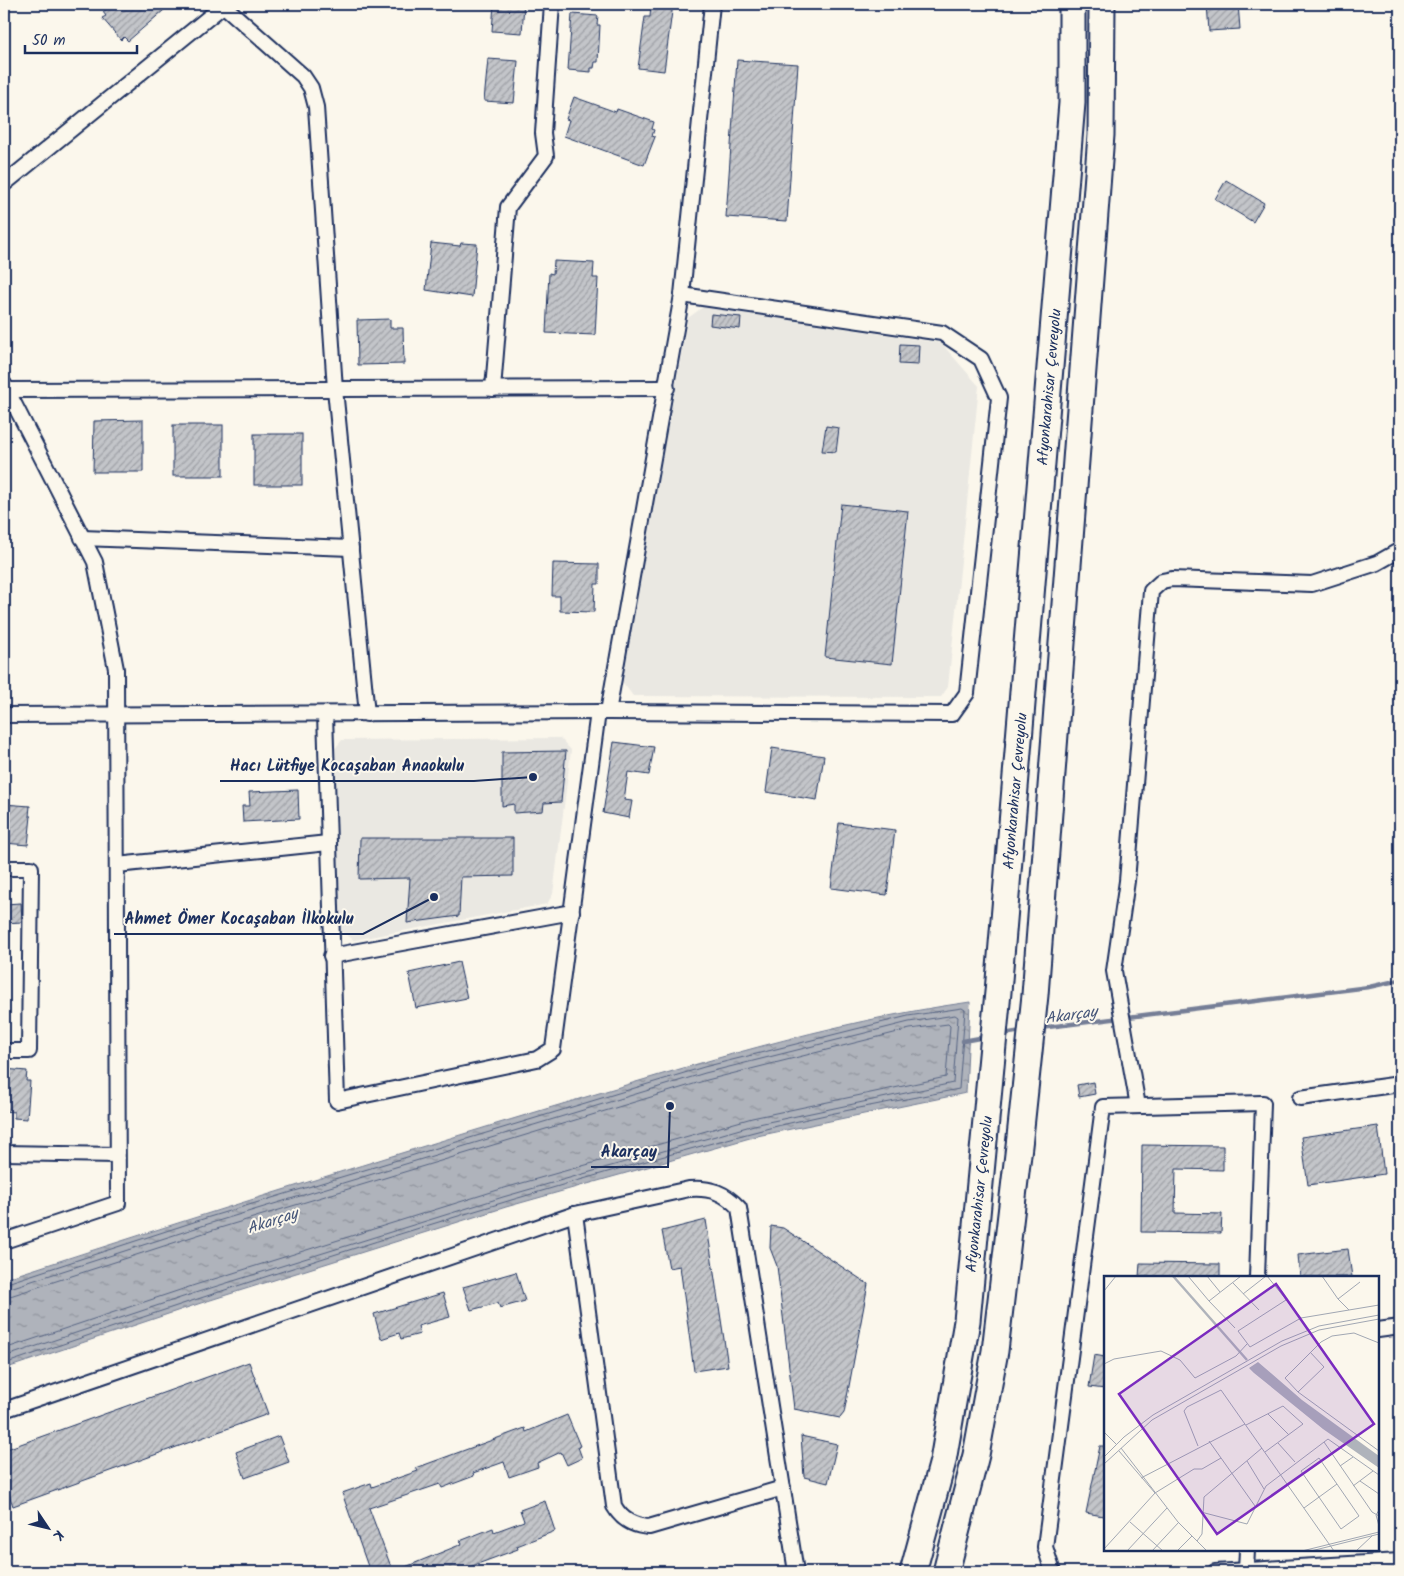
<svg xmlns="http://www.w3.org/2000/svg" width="1404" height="1576" viewBox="0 0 1404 1576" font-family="Kalam,sans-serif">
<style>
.built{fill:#eae8e2}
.water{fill:url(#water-ripples);stroke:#747e96}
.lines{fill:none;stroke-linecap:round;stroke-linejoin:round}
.shore{stroke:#566483;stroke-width:1}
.stream{stroke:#747e96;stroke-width:4.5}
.building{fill:url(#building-hatch);stroke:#1b2f5e}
.street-casing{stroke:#1b2f5e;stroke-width:18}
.highway-casing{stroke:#1b2f5e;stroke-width:29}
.street{stroke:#fbf7ec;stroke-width:14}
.highway{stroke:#fbf7ec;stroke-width:25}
.labels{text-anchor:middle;stroke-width:4;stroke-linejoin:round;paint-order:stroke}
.street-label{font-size:15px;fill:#1b2f5e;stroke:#fbf7ec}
.water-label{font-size:16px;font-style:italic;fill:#47577a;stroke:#fbf7ec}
.inset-river{fill:none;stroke:#afb3bb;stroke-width:2.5}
.inset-road{fill:none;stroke:#a1a7b3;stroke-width:1}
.view{fill:#7b2cbf;fill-opacity:0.15;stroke:#7b2cbf;stroke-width:2.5}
.inset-edge{fill:none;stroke:#1b2f5e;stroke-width:2.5}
.leader{fill:none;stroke:#1b2f5e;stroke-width:2}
.callout-dot{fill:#1b2f5e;stroke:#fbf7ec;stroke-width:2}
.callout-label{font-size:16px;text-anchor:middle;font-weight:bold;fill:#1b2f5e;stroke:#fbf7ec;stroke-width:4;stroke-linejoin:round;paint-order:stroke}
</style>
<defs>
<pattern id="water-ripples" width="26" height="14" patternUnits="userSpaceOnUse" patternTransform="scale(1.25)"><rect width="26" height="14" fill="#afb3bb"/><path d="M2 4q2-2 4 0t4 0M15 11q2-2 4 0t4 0" fill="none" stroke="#8e929b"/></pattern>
<pattern id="building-hatch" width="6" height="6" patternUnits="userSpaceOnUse" patternTransform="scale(1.25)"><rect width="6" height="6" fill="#c3c5c9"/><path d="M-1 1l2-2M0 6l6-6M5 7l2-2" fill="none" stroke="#9ea0a6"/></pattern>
</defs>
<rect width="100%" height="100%" fill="#fbf7ec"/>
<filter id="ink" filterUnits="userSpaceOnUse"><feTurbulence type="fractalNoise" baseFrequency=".02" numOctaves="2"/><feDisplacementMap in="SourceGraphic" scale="10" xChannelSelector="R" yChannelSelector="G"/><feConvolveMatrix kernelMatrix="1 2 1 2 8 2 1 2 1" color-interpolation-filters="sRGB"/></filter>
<g filter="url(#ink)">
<g class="built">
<path d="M703 307 941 343 979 386 948 687 941 697 633 696 621 680 688 318Z"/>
<path d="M560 738 571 750 553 894 547 904 354 940 339 930 333 751 342 740Z"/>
</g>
<path class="water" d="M970 1002 966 1093 757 1136 506 1207 201 1303 4 1369V1279C185 1220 367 1163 549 1108 687 1067 827 1022 970 1002Z"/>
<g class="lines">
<g class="shore">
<path d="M4 1284 206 1218 704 1067 908 1016 962 1008 965 1010 959 1089C891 1102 821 1114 754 1132 501 1198 251 1280 4 1364"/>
<path d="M4 1290 208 1224 705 1073 909 1022 955 1015 958 1017 953 1083 754 1125 503 1197 198 1292 4 1357"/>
<path d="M4 1298 210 1231 707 1080 910 1029 948 1024 950 1026 946 1077 752 1118 501 1189 195 1285 4 1349"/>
</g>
<g class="stream">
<path d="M1040 1028 1369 987 1400 980"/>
<path d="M1003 1034 1022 1031"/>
<path d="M963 1041 985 1037"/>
</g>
</g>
<g class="building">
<path d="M113 4H158L164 10 128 41 124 37 121 40 102 18 106 16 103 12Z"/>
<path d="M494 4H524L522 33 492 31Z"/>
<path d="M651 4H673L664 71 638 68 645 17H650Z"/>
<path d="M1207 4H1238L1240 29 1209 31Z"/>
<path d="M572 14 598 16 597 25H600L598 62H595L594 68H591V72L568 70Z"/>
<path d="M488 59 518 61 514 103 484 101Z"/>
<path d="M737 60 798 64 787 221 726 217Z"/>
<path d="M574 97 616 112 617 109 654 122 652 129 654 130 652 136 655 137 644 165 564 136 569 120 566 119Z"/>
<path d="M1226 180 1264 203 1253 222 1215 199Z"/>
<path d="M431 243 460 246 461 243 477 244 472 297 426 290Z"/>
<path d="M554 261 594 263 593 278H598L595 335 546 333 549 273 553 274Z"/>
<path d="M711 314 741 317 740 329 710 325Z"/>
<path d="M390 319V328H403L404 364 358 365 357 320Z"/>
<path d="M900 344 919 345 918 365 899 364Z"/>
<path d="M143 420V472H93L94 421Z"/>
<rect x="173" y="425" width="50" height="51"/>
<path d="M826 426 839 428 836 452 822 451Z"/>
<rect x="254" y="434" width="48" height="51"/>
<path d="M841 504 908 511 892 664 825 657Z"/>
<path d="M553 563 599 564V584H595L594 612 560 611V596H552Z"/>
<path d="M614 742 654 747 649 775 628 772 624 800 632 801 629 818 603 813Z"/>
<path d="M772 748 824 756 817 800 766 792Z"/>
<path d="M566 751 561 802 544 803 543 811 514 813V804L502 806V752Z"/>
<path d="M298 790 299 819 243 822 242 806H250L249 792Z"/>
<path d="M4 804 30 806 29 816H31L28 845 4 843Z"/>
<path d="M839 823 895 830 887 895 831 888Z"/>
<path d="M360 838H513V876L461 877 459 916 407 923 410 878 359 879Z"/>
<path d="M21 903 22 922 4 923V904Z"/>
<path d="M459 962 467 998 416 1008 409 973Z"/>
<path d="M4 1069 27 1071 26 1081H30L27 1119 14 1118V1112L4 1111Z"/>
<path d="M1093 1082 1095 1094 1079 1097 1077 1085Z"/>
<path d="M1378 1126 1384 1174 1308 1185 1301 1137Z"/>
<path d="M1142 1145 1223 1146V1170L1176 1169 1175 1213 1222 1214 1221 1233 1141 1232Z"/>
<path d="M706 1220 728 1366 694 1371 680 1266 669 1268 662 1231Z"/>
<path d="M771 1226 783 1228 868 1284 844 1413 840 1418 794 1409 777 1266 770 1248Z"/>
<path d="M1348 1249 1352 1277H1300L1298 1255Z"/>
<path d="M1140 1263 1220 1264V1277H1139Z"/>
<path d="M516 1272 525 1301 500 1308 498 1303 471 1310 463 1287Z"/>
<path d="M443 1293 450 1317 418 1326 420 1334 401 1339 399 1333 381 1339 374 1314Z"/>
<path d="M1094 1355 1105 1357V1389L1089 1387Z"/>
<path d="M249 1362 268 1414 13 1506 4 1480V1450Z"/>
<path d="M567 1415 580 1446 578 1447 582 1458 567 1465 561 1452 537 1463 538 1467 509 1477 504 1462 473 1473 474 1476 442 1488 440 1484 369 1508 393 1572 462 1544 460 1541 493 1528 494 1532 524 1521 520 1510 545 1501 555 1531 517 1546 518 1549 456 1572H370L342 1493 371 1483 372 1487 418 1471 416 1468 525 1428 526 1432Z"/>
<path d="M279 1436 289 1462 245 1478 236 1452Z"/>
<path d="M801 1436 837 1444 828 1483 804 1477Z"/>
<path d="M1100 1446H1105V1512L1103 1516 1086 1513Z"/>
</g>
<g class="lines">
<defs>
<g id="street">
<path d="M222 4 303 76 311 88 316 107 335 389 367 714"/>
<path d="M4 184 224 5"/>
<path d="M4 384 95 562 116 669 118 1203 4 1241"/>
<path d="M493 389 508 207 546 156 543 133 552 4"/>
<path d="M7 390 667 388"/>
<path d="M82 538 351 548"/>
<path d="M608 712 682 295 712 4"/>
<path d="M325 714 337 1101 537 1059 553 1049 598 712"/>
<path d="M4 715 608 712 952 714 967 693 999 398 981 359 942 333 682 295"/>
<path d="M117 865 328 843"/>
<path d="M4 868H31L29 1051H4"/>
<path d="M331 956 572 912"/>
<path d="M1300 1098 1400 1084"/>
<path d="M1138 1106 1114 971 1127 881 1151 591 1162 581 1172 579 1312 584 1377 563 1400 550"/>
<path d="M4 1153 117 1155"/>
<path d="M575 1214 614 1506C622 1520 633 1526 649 1527L783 1488"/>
<path d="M1378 1330 1400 1327"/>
<path d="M4 1410 575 1214 689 1189C710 1187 725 1193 739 1208L796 1572"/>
<path d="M1246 1570 1247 1550"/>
<path d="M1053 1572 1045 1547 1103 1107 1263 1103 1257 1277"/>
<path d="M1215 1572 1400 1561"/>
</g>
<g id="highway">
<path d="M913 1572 943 1461 967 1321 998 992 1072 103V4"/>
<path d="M946 1572 976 1455 995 1351 1020 1137 1035 995 1101 135 1102 4"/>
</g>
</defs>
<use href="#street" class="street-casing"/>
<use href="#highway" class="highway-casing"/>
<use href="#street" class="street"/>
<use href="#highway" class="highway"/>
</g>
</g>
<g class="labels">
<g class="street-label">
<text transform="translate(1049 387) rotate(-85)" y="5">Afyonkarahisar Çevreyolu</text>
<text transform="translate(1015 791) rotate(-85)" y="5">Afyonkarahisar Çevreyolu</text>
<text transform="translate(979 1194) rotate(-84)" y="5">Afyonkarahisar Çevreyolu</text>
</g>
<g class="water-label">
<text transform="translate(1071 1014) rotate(-8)" y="6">Akarçay</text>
<text transform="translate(272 1220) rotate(-18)" y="6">Akarçay</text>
</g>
</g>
<g transform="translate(1104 1276)">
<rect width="275" height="275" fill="#fbf7ec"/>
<path d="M154 86 198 124 275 180V192L219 153 150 97 145 92Z" fill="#afb3bb"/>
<path class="inset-river" d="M69 0 143 84"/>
<path class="inset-road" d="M84 0 105 25 137 0M103 0 116 16M163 0 197 42 245 34M218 0 234 23 256 6M129 7 155 34M0 15 12 0M139 18 162 0M234 23 245 34 275 29M182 24 134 55 146 71 197 42M105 25 131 52M275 67 250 57 228 60 217 66 181 102 194 116 275 175M0 88 10 83 57 75 76 84 91 102 132 80 143 68M194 116 220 91 206 76M164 138 185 159M142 149 179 130 199 148 161 176M0 156 12 168M105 165 151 230M220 166 268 236 275 240M174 167 191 186M94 170 80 135 83 131 117 114 230 275M17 172 74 246 103 275M15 175 51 217M0 181 20 161 49 139 178 65 215 50 275 39M215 182 255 240 237 253 197 195ZM143 185 160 213M0 188 48 144 177 70 215 54 275 43M236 190 249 181M37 202 141 148M256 205 275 218M249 210 269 195M200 232 233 208M275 234 272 239 275 250M97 236 143 248 162 210 224 163 275 199M26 246 59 275M93 265 98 258 100 221 158 172M0 273 51 217 90 193H98L117 182M23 275 63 232M48 275 75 246M73 275 88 260M198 275 275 256M207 275 275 258M252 275 268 260"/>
<path class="view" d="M172 8 270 148 113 258 15 118Z"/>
<rect width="275" height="275" class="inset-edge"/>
</g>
<path class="leader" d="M533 777L474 781H220M434 897L363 934H114M670 1106L668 1167H591"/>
<g class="callout-dot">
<circle cx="533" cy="777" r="5"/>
<circle cx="434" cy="897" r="5"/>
<circle cx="670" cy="1106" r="5"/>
</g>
<g class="callout-label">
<text x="347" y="771">Hacı Lütfiye Kocaşaban Anaokulu</text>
<text x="239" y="924">Ahmet Ömer Kocaşaban İlkokulu</text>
<text x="629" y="1157">Akarçay</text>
</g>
<rect width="1404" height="1576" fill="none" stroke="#fbf7ec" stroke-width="20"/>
<rect x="10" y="10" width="1384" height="1556" fill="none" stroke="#1b2f5e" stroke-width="2" filter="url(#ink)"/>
<g transform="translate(48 1528) rotate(125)" stroke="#fbf7ec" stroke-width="4" paint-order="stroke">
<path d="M0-4L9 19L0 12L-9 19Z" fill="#1b2f5e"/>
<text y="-8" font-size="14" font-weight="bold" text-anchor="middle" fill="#1b2f5e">K</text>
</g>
<path d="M25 45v8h112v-8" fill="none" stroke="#1b2f5e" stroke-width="2.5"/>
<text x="32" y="45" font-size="15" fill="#1b2f5e" stroke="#fbf7ec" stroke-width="4" paint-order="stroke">50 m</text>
</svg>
